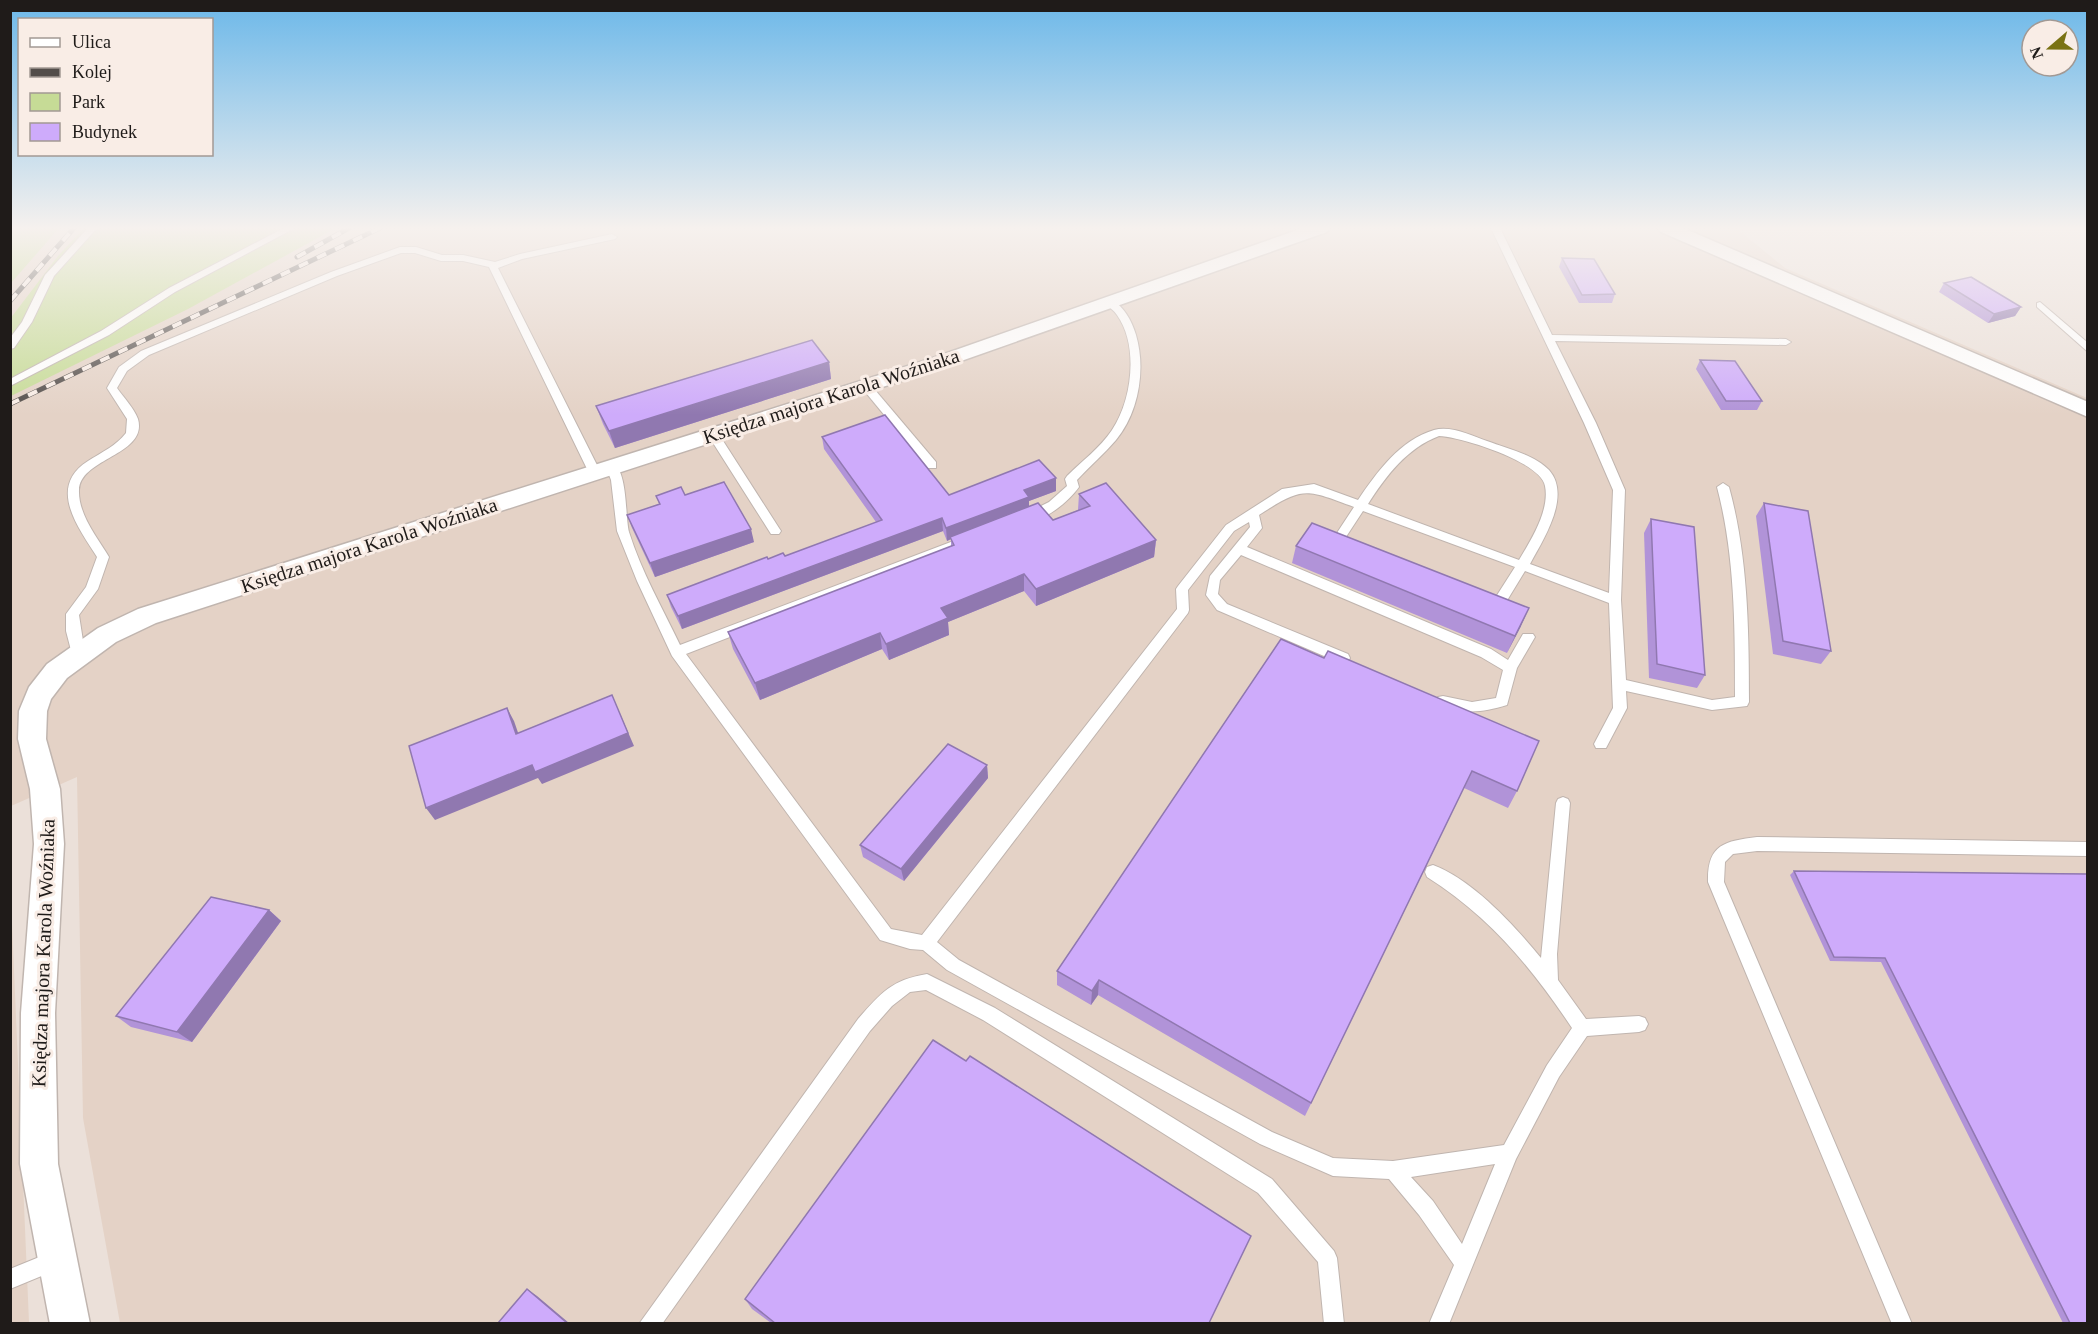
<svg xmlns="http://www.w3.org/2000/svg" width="2098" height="1334" viewBox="0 0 2098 1334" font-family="'Times New Roman',serif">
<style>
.built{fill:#e4d2c6}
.green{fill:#c6db96}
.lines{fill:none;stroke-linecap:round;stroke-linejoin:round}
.lane-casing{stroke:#c0b5af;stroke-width:2}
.street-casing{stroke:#c0b5af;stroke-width:3}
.lane{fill:#fff;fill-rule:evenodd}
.street{fill:#fff;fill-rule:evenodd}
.rail-casing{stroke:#534d4a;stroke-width:5}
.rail{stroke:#f9ede6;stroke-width:4;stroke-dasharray:10;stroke-linecap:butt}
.wall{fill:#b193d8}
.shaded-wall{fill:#9078b0}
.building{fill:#ceabfb;stroke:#9078b0;stroke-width:1.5}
.labels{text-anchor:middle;stroke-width:6;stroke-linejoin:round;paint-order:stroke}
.street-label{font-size:20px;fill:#1f1b19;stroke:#f9ede6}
</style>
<rect width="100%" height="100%" fill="#ebe0d9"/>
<g class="built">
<path d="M11 228H105L11 348Z"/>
<path d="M297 228H1736L1785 268 2087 398V1323H120L83 1118 77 777 11 806V388Z"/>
<path d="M10 876 29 1322V1324L10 1323Z"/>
</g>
<g class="green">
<path d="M11 228H59L11 283 10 228Z"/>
<path d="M84 228H336L188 309 11 396 10 319 58 256Z"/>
</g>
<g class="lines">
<defs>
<g id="lane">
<path d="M88 228H97L54 276 32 322 14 348 10 349V338L22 322 45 275Z"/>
<path d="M284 228H295L175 292 109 335 10 386V379L101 331 169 288Z"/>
<path d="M1491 228H1500L1552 335 1786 339 1791 342 1786 345 1555 341 1596 423 1625 490 1621 600 1626 680 1712 700 1735 697C1735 627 1735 555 1717 487L1723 483 1729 487C1748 556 1749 630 1749 702L1747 706 1712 710 1626 691 1627 708 1606 748H1596L1594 744 1613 708 1609 603 1525 571 1500 612H1490L1331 548 1329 545 1354 507C1305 489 1304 486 1259 515L1262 528 1247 547 1491 649 1508 660 1523 634H1533L1535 637 1517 668 1507 705C1481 713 1464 714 1438 705L1436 701 1438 697 1443 696 1472 702 1496 698 1503 670 1481 657 1241 555 1220 580 1218 594 1227 604 1348 654 1350 658 1348 662H1338L1217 610 1206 595 1210 576 1250 527 1249 522 1234 531 1188 590 1189 610 1188 613 937 942 959 960 1272 1132 1333 1158 1393 1161 1504 1145 1547 1065 1572 1028C1532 968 1489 916 1427 877L1425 872 1427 867 1433 865C1473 880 1514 925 1541 958L1556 803 1558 799 1563 797 1568 799 1570 803 1557 954 1558 980 1586 1019 1639 1016 1645 1018 1648 1024 1645 1030 1639 1032 1587 1036 1559 1077 1516 1159 1449 1324H1429L1454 1265 1419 1215 1389 1179 1333 1176 1260 1144 947 970 923 950 910 949 880 940 672 656 637 581 617 531 611 480 606 467 612 463C628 469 625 517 629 532 641 571 663 609 680 645L964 537H972L974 540 972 543 686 654 891 929 922 935 1177 609 1176 589 1178 586 1226 525 1282 489 1314 484 1358 500C1377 472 1400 440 1434 430 1451 425 1472 436 1487 441 1506 448 1535 455 1549 470 1572 496 1543 540 1530 564L1609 593 1613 490 1584 423ZM1439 436C1462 437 1541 462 1545 486 1550 510 1531 540 1519 560L1368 504C1386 476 1407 448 1439 436ZM1363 511 1515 567 1492 603 1342 543ZM1495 1164 1462 1244 1433 1201 1411 1177Z"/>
<path d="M612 234 617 237 615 239 522 259 498 268 601 473 599 476 595 477 589 473 489 267 463 261H441L415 253H401L337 276 149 355 127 371 117 388C124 398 134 408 138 419 148 455 80 458 79 490 78 514 97 537 109 557L98 589 79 615 85 654 83 658H73L66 631V614L86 587 97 557C78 527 47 487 88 461 102 452 116 446 126 433L127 419 107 388 119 367 141 351 331 272 400 247H416L442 255H463L495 262 520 254Z"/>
<path d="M1109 299C1123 304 1132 321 1136 335 1146 369 1139 412 1116 440 1104 454 1090 466 1077 480L1079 487C1069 501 1043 524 1025 520L1023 517 1025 514 1049 502 1067 486 1065 479 1067 476C1082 461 1100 448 1112 430 1132 400 1139 346 1117 315 1114 310 1108 307 1104 302Z"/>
<path d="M2040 302 2088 343V352L2037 307V303Z"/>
<path d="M866 383 870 384 936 462V468H928L862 388 861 386Z"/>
<path d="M714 432 718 433 779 528 781 531 779 534H771L708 435Z"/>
<path d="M1757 837 2088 842V856L1757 851 1733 854 1725 862 1724 882 1912 1324H1892L1708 882C1707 845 1724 841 1757 837Z"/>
<path d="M927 974 995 1008 1272 1179 1334 1251 1337 1258 1344 1324H1324L1318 1262 1258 1193 983 1020 926 990 910 992 892 1006 870 1031 662 1324H639L858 1019C881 993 891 980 927 974Z"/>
<path d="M54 1251 61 1254 64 1261 61 1268 10 1289V1269Z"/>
</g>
<g id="street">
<path d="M1303 228H1330L1327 232 944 367 156 623 116 642 67 678 51 699 47 711 46 739 60 789 64 844 55 1013 58 1164 90 1324H50L20 1164 21 1013 34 844 30 789 18 739 19 711 29 687 47 664 98 628 138 609 930 359Z"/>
<path d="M1658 228H1683L2088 402V417L1661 232Z"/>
</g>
</defs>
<use href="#lane" class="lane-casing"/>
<use href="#street" class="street-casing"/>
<use href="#lane" class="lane"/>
<use href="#street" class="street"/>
<defs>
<g id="rail">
<path d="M297 257 349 228"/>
<path d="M10 301 74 228"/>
<path d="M10 404 380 228"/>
</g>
</defs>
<use href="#rail" class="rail-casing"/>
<use href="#rail" class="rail"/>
</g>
<g class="wall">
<path d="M1562 258 1615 294 1612 303H1579L1559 267Z"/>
<path d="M1944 283 2021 307 2015 316 1988 323 1939 292Z"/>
<path d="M1700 360 1762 401 1757 410H1721L1696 369Z"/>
<path d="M829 362 831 379 615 448 603 424 596 406Z"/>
<path d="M822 437 949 495 1056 491 1029 501V507L1053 520 1078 510 1079 494 1156 540 1154 557 1036 606 1024 591 948 622 949 635 889 660 882 649 760 700 733 649 728 632 951 546V539L947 541 943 531 682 629 671 607 667 595 785 556 876 522 824 449Z"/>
<path d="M685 495 754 542 655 577 632 528 627 515 659 504 656 496Z"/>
<path d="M1764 503 1831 651 1821 664 1773 654 1756 516Z"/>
<path d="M1651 519 1705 675 1697 688 1649 678 1644 533Z"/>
<path d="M1296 546 1521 626 1507 653 1292 563Z"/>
<path d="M1281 639 1517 791 1508 808 1464 788 1305 1116 1098 995 1091 1005 1057 985V971Z"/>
<path d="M987 765 988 778 904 881 863 857 860 845Z"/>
<path d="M1794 871 2088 874V1323H2063L1881 962 1830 961 1790 875Z"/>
<path d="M269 910 281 921 192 1042 131 1027 116 1016Z"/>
<path d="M745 1299 1209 1323H771L752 1309Z"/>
</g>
<g class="shaded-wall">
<path d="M2021 307 2015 316 1988 323 1994 314Z"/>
<path d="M829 362 831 379 615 448 609 431Z"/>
<path d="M1056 478V491L1029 501V509L950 537 951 539 947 541 946 528 1024 490Z"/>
<path d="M942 518 943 531 682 629 678 616Z"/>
<path d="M751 529 754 542 655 577 650 563Z"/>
<path d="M1156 540 1154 557 1036 606V589Z"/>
<path d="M1024 574V591L948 622 949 635 889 660 886 644 941 608Z"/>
<path d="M1529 608 1521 626 1507 653 1515 636Z"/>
<path d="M880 633 882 649 760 700 755 683Z"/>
<path d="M612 695 634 746 542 784 538 778 435 820 426 808 532 765Z"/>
<path d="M507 708 514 721 523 747 516 734Z"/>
<path d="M987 765 988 778 904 881 901 869Z"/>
<path d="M269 910 281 921 192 1042 177 1032Z"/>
<path d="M1099 980 1098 995 1091 1005 1092 991Z"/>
<path d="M527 1289 537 1296 569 1323H567Z"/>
</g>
<g class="building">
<path d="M1562 258 1594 259 1615 294 1582 295Z"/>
<path d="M1971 277 2021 307 1994 314 1944 283Z"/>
<path d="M812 340 829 362 609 431 596 406Z"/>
<path d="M1700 360 1735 361 1762 401H1726Z"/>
<path d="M885 415 949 495 1039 460 1056 478 1024 490 1029 497 946 528 942 518 678 616 667 595 767 557 768 559 783 553 785 556 882 520 822 437Z"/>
<path d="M724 482 751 529 650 563 627 515 660 504 656 496 681 487 685 495Z"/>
<path d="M1106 483 1156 540 1036 589 1024 574 941 608 948 618 886 644 880 633 755 683 728 632 954 545 950 537 1038 503 1053 520 1090 506 1079 494Z"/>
<path d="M1764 503 1808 511 1831 651 1783 641Z"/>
<path d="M1651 519 1694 527 1705 675 1657 664Z"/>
<path d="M1312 523 1529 608 1515 636 1296 546Z"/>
<path d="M1281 639 1324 658 1328 651 1539 741 1517 791 1472 771 1311 1103 1099 980 1092 991 1057 971Z"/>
<path d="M612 695 628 733 535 772 532 765 426 808 409 746 507 708 516 734Z"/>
<path d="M948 744 987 765 901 869 860 845Z"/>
<path d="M1794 871 2088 874V1323H2070L1885 958 1834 957Z"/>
<path d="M211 897 269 910 177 1032 116 1016Z"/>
<path d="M933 1040 966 1061 970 1056 1251 1236 1209 1323H775L745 1299Z"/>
<path d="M527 1289 567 1323H498Z"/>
</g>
<linearGradient id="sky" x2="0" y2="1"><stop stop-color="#6cb8e9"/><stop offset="0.55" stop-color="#f6f1ee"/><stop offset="1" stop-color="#f6f1ee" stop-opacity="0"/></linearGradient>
<rect width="2098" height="415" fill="url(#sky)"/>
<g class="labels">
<g class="street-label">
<text transform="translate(831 396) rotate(-18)" y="7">Księdza majora Karola Woźniaka</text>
<text transform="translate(369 545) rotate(-18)" y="7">Księdza majora Karola Woźniaka</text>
<text transform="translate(43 953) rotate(-88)" y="7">Księdza majora Karola Woźniaka</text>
</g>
</g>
<rect width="2098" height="1334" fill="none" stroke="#1f1b19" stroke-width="24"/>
<rect x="18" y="18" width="195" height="138" fill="#f9ede6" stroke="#a29994" stroke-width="1.5"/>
<rect x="30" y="38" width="30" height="9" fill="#ffffff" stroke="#a29994" stroke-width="1.5"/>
<text x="72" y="48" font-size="18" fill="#1f1b19">Ulica</text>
<rect x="30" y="68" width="30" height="9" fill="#534d4a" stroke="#a29994" stroke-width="1.5"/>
<text x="72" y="78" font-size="18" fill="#1f1b19">Kolej</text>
<rect x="30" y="93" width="30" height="18" fill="#c6db96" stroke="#a29994" stroke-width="1.5"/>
<text x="72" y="108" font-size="18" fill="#1f1b19">Park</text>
<rect x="30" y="123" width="30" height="18" fill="#ceabfb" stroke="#a29994" stroke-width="1.5"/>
<text x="72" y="138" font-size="18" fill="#1f1b19">Budynek</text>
<g transform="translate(2050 48) rotate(250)"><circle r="28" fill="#f9ede6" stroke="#a29994" stroke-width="1.5"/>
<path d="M0-4.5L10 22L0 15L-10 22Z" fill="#7a7213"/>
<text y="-9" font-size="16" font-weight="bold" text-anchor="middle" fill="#1f1b19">N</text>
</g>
</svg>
